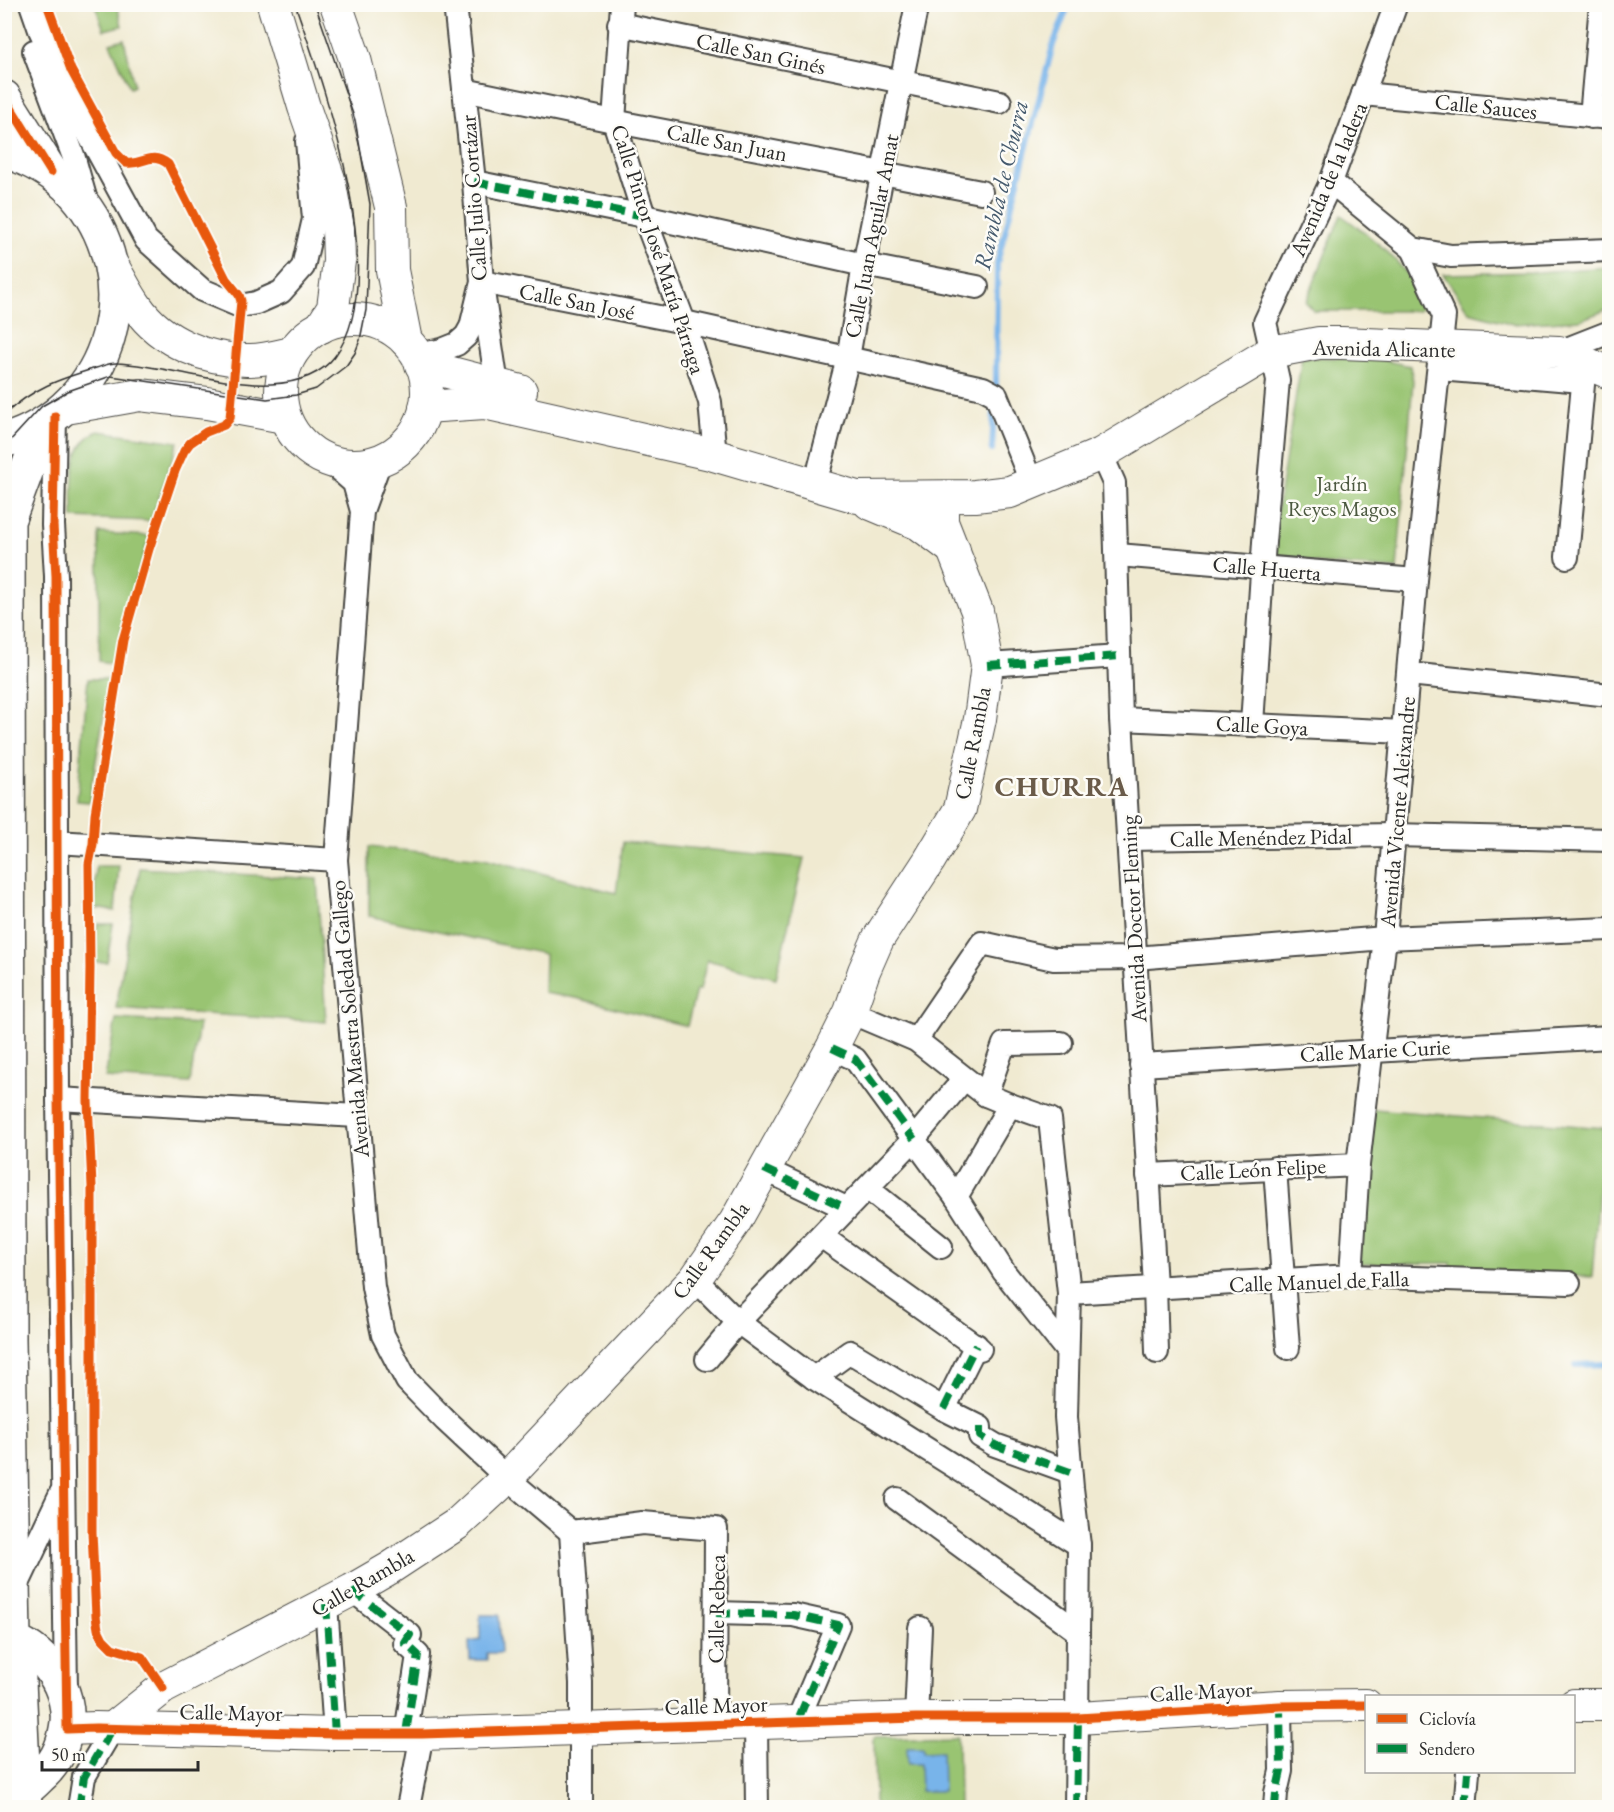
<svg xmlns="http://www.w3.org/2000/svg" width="1614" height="1812" viewBox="0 0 1614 1812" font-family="'EB Garamond',serif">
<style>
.green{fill:#99c472;stroke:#62784e;stroke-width:1.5}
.water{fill:#78b4ea;stroke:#52708a;stroke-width:1.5}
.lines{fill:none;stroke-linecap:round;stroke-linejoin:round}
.stream{stroke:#78b4ea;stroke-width:6}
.street-casing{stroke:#494844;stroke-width:26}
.secondary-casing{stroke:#494844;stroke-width:34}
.primary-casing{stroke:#494844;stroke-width:36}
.street{stroke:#fff;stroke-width:22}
.secondary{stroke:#fff;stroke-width:32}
.primary{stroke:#fff;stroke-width:33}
.tram{stroke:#2b2b2b;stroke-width:1.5}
.quiet{stroke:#00873e;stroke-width:8;stroke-dasharray:15 8;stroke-linecap:butt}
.cycleway-casing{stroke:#fdfcf7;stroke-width:13}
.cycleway{stroke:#e8590c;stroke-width:9}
.labels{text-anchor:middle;stroke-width:5;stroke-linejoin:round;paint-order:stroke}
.street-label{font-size:22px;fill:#2b2b2b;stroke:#fdfcf7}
.park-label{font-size:22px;fill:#4c5940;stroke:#fdfcf7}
.water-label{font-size:24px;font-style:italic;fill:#465b6e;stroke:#fdfcf7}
.district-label{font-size:28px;font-weight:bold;letter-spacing:1.5px;fill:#6a5b49;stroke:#fdfcf7}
</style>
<rect width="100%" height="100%" fill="#fdfcf7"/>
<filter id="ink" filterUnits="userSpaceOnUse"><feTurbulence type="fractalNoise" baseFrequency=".0167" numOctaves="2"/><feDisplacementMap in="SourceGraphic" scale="12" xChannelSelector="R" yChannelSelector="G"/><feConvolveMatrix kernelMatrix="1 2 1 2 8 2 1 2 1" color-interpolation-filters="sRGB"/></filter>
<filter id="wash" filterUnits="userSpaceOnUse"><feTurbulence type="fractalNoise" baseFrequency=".008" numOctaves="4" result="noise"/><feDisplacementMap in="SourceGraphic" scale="24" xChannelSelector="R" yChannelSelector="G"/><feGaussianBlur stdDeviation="1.35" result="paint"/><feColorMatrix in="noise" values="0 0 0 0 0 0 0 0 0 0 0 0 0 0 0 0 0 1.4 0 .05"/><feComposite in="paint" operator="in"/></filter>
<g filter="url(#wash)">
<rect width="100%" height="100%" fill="#f0ead1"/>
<g class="green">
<path d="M95 5H117L122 26 104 30Z"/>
<path d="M124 39 134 86 130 88 110 43Z"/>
<path d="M1341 215C1378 241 1399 260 1425 297L1423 307 1417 311H1314L1306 302Z"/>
<path d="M1609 267V309L1580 320 1513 324 1469 312 1443 274 1539 272Z"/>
<path d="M1302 357 1377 359 1410 366 1413 381 1397 569 1269 560Z"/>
<path d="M98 431 178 442 151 521 73 518C73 489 66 446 98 431Z"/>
<path d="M99 533 150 536 124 616 116 664 99 661Z"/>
<path d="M88 679H110L89 802 77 801Z"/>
<path d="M623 842 804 858 776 978 707 960 700 990H696L687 1026 576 998 544 993 545 954 369 916V847L484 858 616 893Z"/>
<path d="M96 866H119L115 911 94 908Z"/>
<path d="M140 868 317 879 326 1022 116 1008Z"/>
<path d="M97 924H113L107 962H94Z"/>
<path d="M116 1019 199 1024 190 1083 105 1078Z"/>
<path d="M1374 1109 1604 1128 1592 1277 1451 1270V1263L1358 1264Z"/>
<path d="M958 1734 959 1807H875L874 1736Z"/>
</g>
<g class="water">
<path d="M480 1615H499L501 1653H487V1660H470L469 1642 480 1640Z"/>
<path d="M907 1747H923L924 1752 942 1751 943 1791H921L920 1764H908Z"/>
</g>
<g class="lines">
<g class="stream">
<path d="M996 390 997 263 1053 45 1069 4"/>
<path d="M992 450 994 412"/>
<path d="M1576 1365 1610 1364"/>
</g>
</g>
</g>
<g filter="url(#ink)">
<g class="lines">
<defs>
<g id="street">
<path d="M31 4 40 30 83 124 146 240 202 290 240 306 256 303 281 292 303 267 314 219 307 141"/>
<path d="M622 4 614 121 644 216 684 322 710 402 715 456"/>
<path d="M619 24 1000 102"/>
<path d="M34 51 73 155 87 204"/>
<path d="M464 90 633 125 981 192"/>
<path d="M1363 94 1610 118"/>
<path d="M1591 117 1601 4"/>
<path d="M474 182 644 216 864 265 977 287"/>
<path d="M1331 182 1413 249 1444 316 1416 580 1385 938 1358 1165 1351 1276"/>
<path d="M1413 249 1451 256 1610 250"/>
<path d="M482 282 684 322 983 388 996 395 1032 484"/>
<path d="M483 292 497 385"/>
<path d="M1559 352 1610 332"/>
<path d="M417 355 442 350 457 344 466 336 471 327 482 282 474 182 455 4"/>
<path d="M1439 369 1582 381"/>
<path d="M55 416 53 525 56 576 58 1099 66 1691"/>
<path d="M1101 454 1114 483 1121 719 1155 1286 1157 1352"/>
<path d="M380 461 362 511 336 860 373 1287 383 1335 407 1381 445 1420 507 1478 571 1532 642 1523 716 1529 715 1726"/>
<path d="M330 462 354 483 362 511"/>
<path d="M820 466 848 358 864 265 917 4"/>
<path d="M1118 555 1416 580"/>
<path d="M1567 557 1585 363"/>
<path d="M987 665 1119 656"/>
<path d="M1409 674 1610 695"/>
<path d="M1121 719 1404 732"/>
<path d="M1252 724 1264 542 1278 380 1265 322 1331 182 1396 4"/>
<path d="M1128 839 1393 835 1610 840"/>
<path d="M57 842 336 860"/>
<path d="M850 1012 916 1040 986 1095 1010 1105 1050 1119 1069 1293 1066 1417 1072 1488 1079 1545 1076 1808"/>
<path d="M916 1040 982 943 1054 959 1135 958 1385 938 1610 929"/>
<path d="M832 1048 855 1059 956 1197 1004 1272 1067 1351"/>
<path d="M1141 1065 1610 1037"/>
<path d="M986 1095 1004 1044 1061 1043"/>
<path d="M58 1099 357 1116"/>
<path d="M1275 1168 1288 1348"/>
<path d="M764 1169 846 1208"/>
<path d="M1148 1175 1358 1165"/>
<path d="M867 1188 941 1247"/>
<path d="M956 1197 1010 1105"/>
<path d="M821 1236 980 1349"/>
<path d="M695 1279 738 1322 914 1139 964 1079"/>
<path d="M1069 1293 1351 1276 1569 1283"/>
<path d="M707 1359 738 1322 814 1378 1079 1545"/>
<path d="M814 1378 850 1352 944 1409 980 1427V1436L995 1445 1070 1472"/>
<path d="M944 1409 976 1345"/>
<path d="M897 1499 1077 1631"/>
<path d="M571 1532 581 1683V1808"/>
<path d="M16 1588 61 1493"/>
<path d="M352 1590 410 1635 405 1643 418 1655 406 1733"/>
<path d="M326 1604 335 1734"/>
<path d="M716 1613 793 1615 838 1625 797 1722"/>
<path d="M916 1718 920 1628"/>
<path d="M756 1723 757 1808"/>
<path d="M79 1808 84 1777 113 1728"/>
<path d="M408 1808 422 1734"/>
<path d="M1275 1808 1276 1793 1281 1771 1280 1706"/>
<path d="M1465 1808 1468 1772"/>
</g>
<g id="secondary">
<path d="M273 4 304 107 329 179 338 228 339 261 333 308 321 327"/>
<path d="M336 4 355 59 391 207 392 270 406 341"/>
<path d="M111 263C120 278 127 293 137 307 161 342 208 361 250 360 264 360 278 356 291 353"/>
<circle cx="354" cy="392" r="73"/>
<path d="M421 365 521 391"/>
<path d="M425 407 484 403 710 454 857 497 975 496 1010 492 1101 454 1271 352 1319 343H1342L1559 352 1610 373"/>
<path d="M66 408 140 395 207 403 284 417"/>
<path d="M869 503 919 524 954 550"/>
<path d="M1574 1705H1610"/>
<path d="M113 1728 163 1688 352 1590 390 1568 457 1524 507 1478 695 1279 735 1222 832 1048 850 1012 864 971 878 939 929 861 960 809 980 719 987 665 977 611 942 522V497"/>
<path d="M67 1729 96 1728 335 1734H422L916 1718H1078L1280 1706 1366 1705"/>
</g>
<g id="primary">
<path d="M4 97 51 172"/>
<path d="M4 150C30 160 55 172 74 193 149 278 114 408 4 441"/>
<path d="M4 1638C43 1644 74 1692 66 1729 63 1748 54 1765 40 1777 29 1788 25 1792 9 1796"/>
<path d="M25 1808 18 1660 14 1640 9 1339 8 521 44 424"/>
</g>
</defs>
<use href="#street" class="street-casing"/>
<use href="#secondary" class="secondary-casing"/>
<use href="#primary" class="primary-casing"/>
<use href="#street" class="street"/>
<use href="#secondary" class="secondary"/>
<use href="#primary" class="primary"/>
<g class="tram">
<path d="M4 415C33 388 59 379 96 368 103 366 111 362 118 363 169 366 219 386 271 384 294 383 320 376 335 356 393 278 324 87 295 4"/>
<path d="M4 449 7 444 42 406 68 391 111 376 267 399 296 395 316 389 346 366 355 353 360 340 366 310 370 204 355 120 315 4"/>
<path d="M4 1778 7 1808"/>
</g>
<g class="quiet">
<path d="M474 182 644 216"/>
<path d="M987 665 1119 656"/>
<path d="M832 1048 855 1059 914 1139"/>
<path d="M764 1169 846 1208"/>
<path d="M944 1409 976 1345"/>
<path d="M980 1427V1436L995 1445 1070 1472"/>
<path d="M352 1590 410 1635 405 1643 418 1655 406 1733"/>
<path d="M326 1604 335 1734"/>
<path d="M716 1613 793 1615 838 1625 797 1722"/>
<path d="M79 1808 84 1777 113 1728"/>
<path d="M1076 1808 1078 1718"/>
<path d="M1275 1808 1276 1793 1281 1771 1280 1706"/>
<path d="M1465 1808 1468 1772"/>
</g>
<defs>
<g id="cycleway">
<path d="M47 4 71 70 116 153 126 163C144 166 149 150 168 164L226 279 239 295 241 301 230 418 224 425 206 432 190 443 184 451 175 471 149 549 123 640 95 814 93 844 89 864 90 968 88 1101 92 1186V1532L96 1616 98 1629 103 1639 112 1648 142 1657 163 1688"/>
<path d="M4 97 51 172"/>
<path d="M55 416 53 525 56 576 58 1099 67 1729 96 1728 335 1734H422L916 1718H1078L1280 1706 1366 1705"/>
</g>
</defs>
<use href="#cycleway" class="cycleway-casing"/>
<use href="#cycleway" class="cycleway"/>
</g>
</g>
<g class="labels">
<g class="street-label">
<text transform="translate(761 53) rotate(12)" y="8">Calle San Ginés</text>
<text transform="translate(1486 106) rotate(6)" y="8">Calle Sauces</text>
<text transform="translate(727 142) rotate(11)" y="8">Calle San Juan</text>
<text transform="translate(1328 179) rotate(-67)" y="8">Avenida de la ladera</text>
<text transform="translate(473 198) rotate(-94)" y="8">Calle Julio Cortázar</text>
<text transform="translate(871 236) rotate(-79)" y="8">Calle Juan Aguilar Amat</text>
<text transform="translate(659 249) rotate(72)" y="8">Calle Pintor José María Párraga</text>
<text transform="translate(577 301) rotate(11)" y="8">Calle San José</text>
<text transform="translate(1384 348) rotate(1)" y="8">Avenida Alicante</text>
<text transform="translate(1267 568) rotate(5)" y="8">Calle Huerta</text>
<text transform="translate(1262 725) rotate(3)" y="8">Calle Goya</text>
<text transform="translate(972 743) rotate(-79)" y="8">Calle Rambla</text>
<text transform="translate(1397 812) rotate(-85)" y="8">Avenida Vicente Aleixandre</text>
<text transform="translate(1261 837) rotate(-1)" y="8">Calle Menéndez Pidal</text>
<text transform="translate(1133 919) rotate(-93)" y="8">Avenida Doctor Fleming</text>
<text transform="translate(349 1019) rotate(-95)" y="8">Avenida Maestra Soledad Gallego</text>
<text transform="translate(1375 1050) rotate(-3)" y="8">Calle Marie Curie</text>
<text transform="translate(1253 1169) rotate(-3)" y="8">Calle León Felipe</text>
<text transform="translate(710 1250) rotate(-54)" y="8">Calle Rambla</text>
<text transform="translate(1319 1281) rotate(-2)" y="8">Calle Manuel de Falla</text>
<text transform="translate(362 1582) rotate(-30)" y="8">Calle Rambla</text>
<text transform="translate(716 1609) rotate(-89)" y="8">Calle Rebeca</text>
<text transform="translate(1201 1691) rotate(-3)" y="8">Calle Mayor</text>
<text transform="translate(716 1705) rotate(-2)" y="8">Calle Mayor</text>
<text transform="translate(231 1712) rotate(1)" y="8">Calle Mayor</text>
</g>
<g class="park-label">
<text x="1342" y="491">Jardín<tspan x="1342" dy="25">Reyes Magos</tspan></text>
</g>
<g class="water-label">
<text transform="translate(1001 185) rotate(-77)" y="8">Rambla de Churra</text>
</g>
<g class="district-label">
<text x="1062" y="796">CHURRA</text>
</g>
</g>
<rect width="1614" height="1812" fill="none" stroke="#fdfcf7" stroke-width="24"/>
<rect x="1365" y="1695" width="210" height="78" fill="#fdfcf7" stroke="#a9a8a5" stroke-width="1.5"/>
<rect x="1377" y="1714" width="30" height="9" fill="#e8590c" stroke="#a9a8a5" stroke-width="1.5"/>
<text x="1419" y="1725" font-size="18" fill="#2b2b2b">Ciclovía</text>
<rect x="1377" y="1744" width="30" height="9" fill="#00873e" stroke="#a9a8a5" stroke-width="1.5"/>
<text x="1419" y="1755" font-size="18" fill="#2b2b2b">Sendero</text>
<path d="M42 1761v9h156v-9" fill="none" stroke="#2b2b2b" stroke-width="3"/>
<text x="51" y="1761" font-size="18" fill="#2b2b2b" stroke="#fdfcf7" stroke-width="4.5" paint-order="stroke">50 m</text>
</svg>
